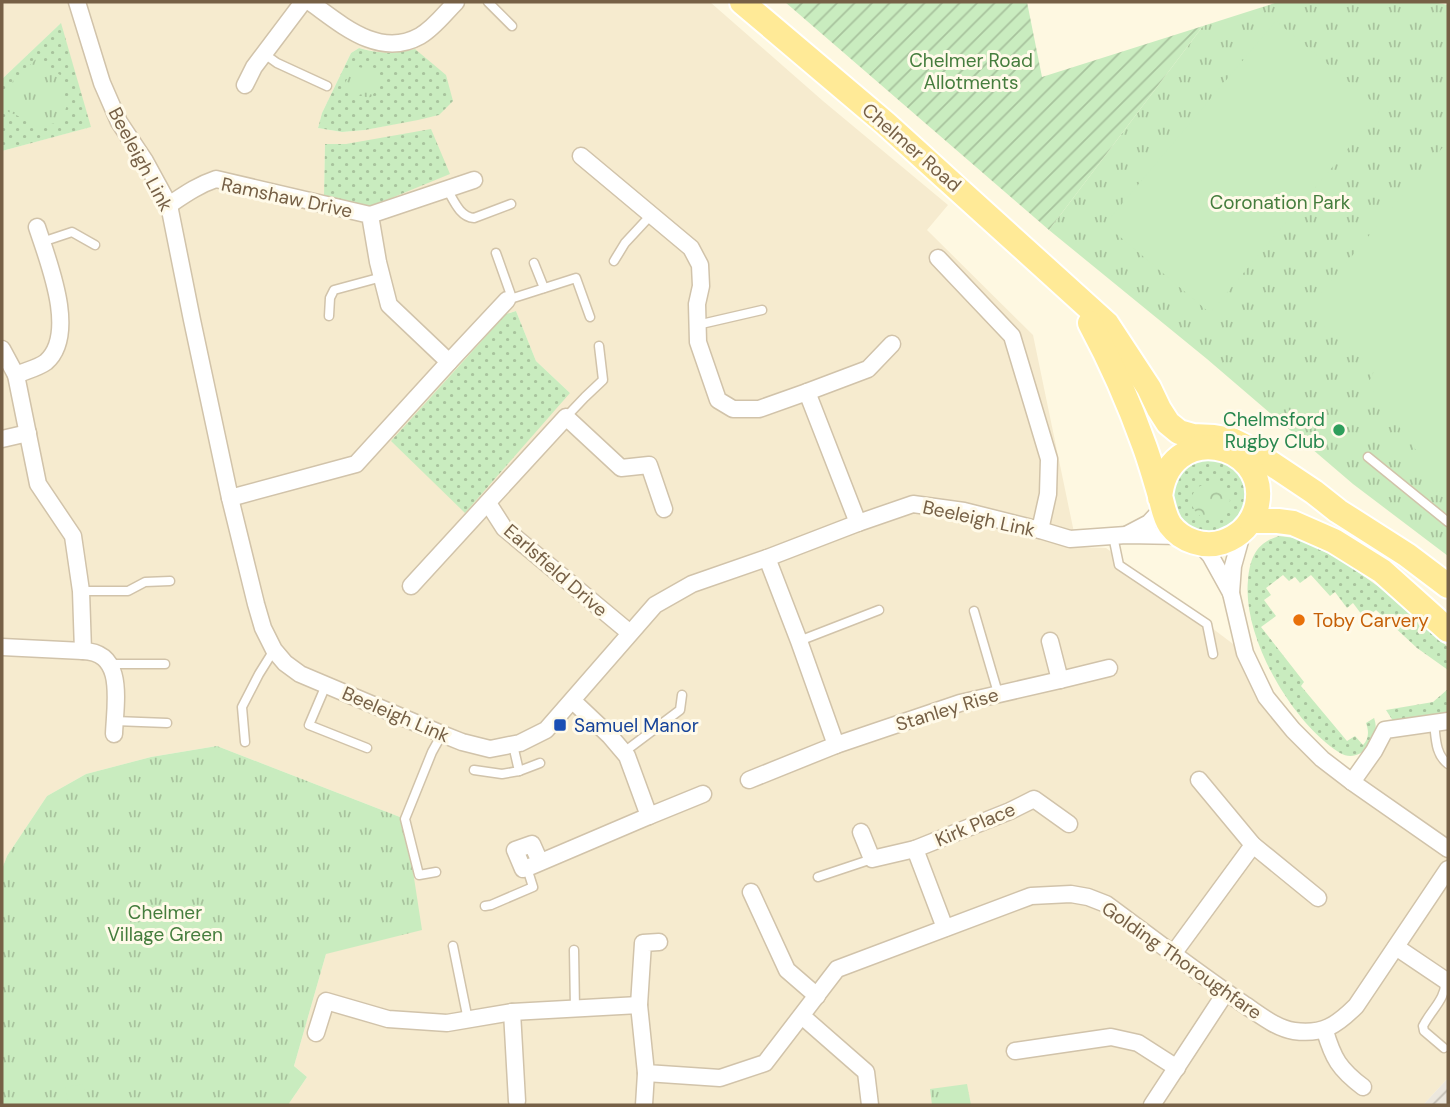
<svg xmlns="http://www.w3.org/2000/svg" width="1450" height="1107" viewBox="0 0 1450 1107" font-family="'DM Sans',sans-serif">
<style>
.residential{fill:#f6ebcf;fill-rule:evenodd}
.industrial{fill:url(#industrial-furrows)}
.grass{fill:url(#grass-dots)}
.forest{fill:url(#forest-crowns)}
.park{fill:url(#park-tufts)}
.garden{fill:url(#garden-furrows)}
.pitch{fill:#c9ecbf}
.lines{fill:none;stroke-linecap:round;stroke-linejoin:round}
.service-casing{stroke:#d1c3aa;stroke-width:11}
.minor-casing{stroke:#d1c3aa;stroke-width:19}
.primary-casing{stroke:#fff;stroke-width:28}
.service{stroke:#fff;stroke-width:8}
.minor{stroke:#fff;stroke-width:16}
.primary{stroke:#ffea97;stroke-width:24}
.leisure-dot{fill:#2e9e5b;stroke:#fffae9;stroke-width:2.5}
.food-dot{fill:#e8710a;stroke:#fffae9;stroke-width:2.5}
.transit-dot{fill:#1a4fb4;stroke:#fffae9;stroke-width:2.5}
.labels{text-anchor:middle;stroke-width:6;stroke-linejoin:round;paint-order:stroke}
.park-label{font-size:19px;fill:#457d3d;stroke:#fffae9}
.street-label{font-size:19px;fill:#766046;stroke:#fffae9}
.leisure-label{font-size:19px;fill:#27864d;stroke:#fffae9;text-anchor:end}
.food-label{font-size:19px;fill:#c56008;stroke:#fffae9;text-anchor:start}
.transit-label{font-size:19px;fill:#164399;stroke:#fffae9;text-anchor:start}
</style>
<defs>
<pattern id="industrial-furrows" width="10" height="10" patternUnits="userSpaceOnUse" patternTransform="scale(1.75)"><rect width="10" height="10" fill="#ece7dd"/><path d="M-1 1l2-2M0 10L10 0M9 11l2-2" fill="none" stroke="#c4bfb5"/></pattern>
<pattern id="grass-dots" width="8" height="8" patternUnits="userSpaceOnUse" patternTransform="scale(1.75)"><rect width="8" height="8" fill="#c9ecbf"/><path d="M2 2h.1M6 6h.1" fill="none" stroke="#a8c39d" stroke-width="1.8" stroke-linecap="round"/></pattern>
<pattern id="forest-crowns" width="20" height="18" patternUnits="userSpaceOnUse" patternTransform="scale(1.75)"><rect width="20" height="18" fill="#c9ecbf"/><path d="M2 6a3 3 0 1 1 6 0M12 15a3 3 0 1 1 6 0" fill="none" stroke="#a8c39d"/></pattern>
<pattern id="park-tufts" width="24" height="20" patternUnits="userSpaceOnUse" patternTransform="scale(1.75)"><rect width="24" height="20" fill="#c9ecbf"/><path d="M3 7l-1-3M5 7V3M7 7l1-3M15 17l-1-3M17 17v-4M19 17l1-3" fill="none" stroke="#a8c39d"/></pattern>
<pattern id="garden-furrows" width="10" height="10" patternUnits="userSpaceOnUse" patternTransform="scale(1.75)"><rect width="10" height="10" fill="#c9ecbf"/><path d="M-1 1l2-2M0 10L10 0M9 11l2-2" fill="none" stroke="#a8c39d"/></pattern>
</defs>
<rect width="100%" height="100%" fill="#fef8e1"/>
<path class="residential" d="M2 2H710L823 101 948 205 927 230 1033 335 1077 547 1106 548 1245 653 1266 697 1351 782 1385 730 1448 715V1078L1423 1105H288L307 1077 294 1066 326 954 405 819 217 746 151 757 86 774 47 796 7 856 2 869V151L90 127 60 24 2 79ZM359 48 386 54 402 52 439 115 365 130 342 132 318 128 322 113 351 53ZM346 144 324 195 325 145ZM516 311 536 361 570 393 392 441 505 314Z"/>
<path class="industrial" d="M1448 1078V1105H1423Z"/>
<g class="grass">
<path d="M61 23 91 127 2 151V79Z"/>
<path d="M359 48C379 54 395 54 415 49L446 75 453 101 439 115 418 120 365 130 342 132 318 128 322 113 351 53Z"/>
<path d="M431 129 450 174 367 208 324 195 325 144H346Z"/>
<path d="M516 311 536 361 570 393 465 513 391 441 506 314Z"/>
<circle cx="1210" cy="496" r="38"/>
<path d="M1279 536 1295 538 1310 544 1344 562 1379 587 1448 647V670L1417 648 1376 610 1365 619 1353 603 1347 608 1335 592 1330 596 1311 575 1300 583 1295 577 1289 581 1283 575 1266 588 1271 595 1264 600 1276 616 1261 627 1304 682 1301 686 1347 741 1355 736 1363 745C1369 739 1369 731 1366 723L1374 718C1382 738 1360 765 1340 753 1292 723 1242 637 1248 580 1250 558 1256 543 1279 536Z"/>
<path d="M1448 689V715L1395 724 1386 710 1433 702Z"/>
</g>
<path class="forest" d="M1207 483H1218L1226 487 1230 500 1228 511C1225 513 1223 517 1219 518 1201 526 1182 503 1197 488 1199 486 1203 485 1207 483Z"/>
<g class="park">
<path d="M1278 2H1433L1448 5V556L1353 484 1207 359 1049 230 1203 26Z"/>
<path d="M38 57 60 75 67 105 61 122 41 126 2 109V92Z"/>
<path d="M367 65 379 70 380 79 372 97C363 98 350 93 344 85L354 66 363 68Z"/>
<path d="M217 746 405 819 422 930 326 954 294 1066 307 1077 288 1105H2V869L7 856 47 796 86 774 151 757Z"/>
<path d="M967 1084 971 1105H932L930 1089Z"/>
</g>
<path class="garden" d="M785 2H1027L1042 77 1203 26 1049 230Z"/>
<g class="pitch">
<path d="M1276 21 1381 109 1210 313 1105 224Z"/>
<path d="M1448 141V483L1426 464 1368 384 1375 369 1306 311Z"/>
<path d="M84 1084 87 1105H68L65 1087Z"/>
</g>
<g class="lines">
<defs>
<g id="service">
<path d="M488 2 512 26"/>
<path d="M263 53 277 63 327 86"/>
<path d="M447 189C454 201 460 217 474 218L511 204"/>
<path d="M42 242 72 232 95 245"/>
<path d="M496 253 512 298"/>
<path d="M614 261 625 243 651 215"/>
<path d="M534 263 544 288"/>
<path d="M507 300 576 278 590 317"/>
<path d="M329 316 330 298 334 290 382 277"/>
<path d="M697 325 762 310"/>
<path d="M566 417 585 397 603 380 599 346"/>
<path d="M1368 457 1448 522"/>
<path d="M1113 536 1119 565 1207 624 1213 654"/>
<path d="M81 591H128L145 582 170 581"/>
<path d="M974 611 998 693"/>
<path d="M799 641 879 610"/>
<path d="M110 664H165"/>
<path d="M326 685 309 725 367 748"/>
<path d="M115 721 167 723"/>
<path d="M1434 723C1436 738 1435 754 1448 764"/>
<path d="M245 742 242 707 259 674 274 650"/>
<path d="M624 752 680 710 682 695"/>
<path d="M474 770 502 774 519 771 513 745"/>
<path d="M519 771 540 763"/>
<path d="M436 872 419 875 405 819 432 752 442 734"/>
<path d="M818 877 872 859"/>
<path d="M485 906 491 905 533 887 527 868"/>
<path d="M453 946 468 1020"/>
<path d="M574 950 575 1009"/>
<path d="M1444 1048 1424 1031 1423 1026C1431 1010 1447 998 1445 980"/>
</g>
<g id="minor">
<path d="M77 2 102 83 119 122 145 161 169 205 192 320 230 498 256 604 263 628 274 650 285 663 300 674 442 734 462 742 490 749 520 743 546 730 655 605 692 584 767 558 858 523 913 504 964 511 1040 530 1070 539 1126 535 1182 536"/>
<path d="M310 2C341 24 379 59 420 36 434 28 445 13 456 2"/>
<path d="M245 85 254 67 303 2"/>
<path d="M581 156 691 248 700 265 701 286 697 304 698 342 718 400 733 409H759L807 392 858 523"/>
<path d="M169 205C184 195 198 185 216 179L370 215 378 262 389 305 449 362 356 464 230 498"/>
<path d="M370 215 474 180"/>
<path d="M938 258 1012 336 1049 459 1048 494 1040 530"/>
<path d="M2 349 16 375 38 484 73 536 81 591 83 651C126 652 115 704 114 734"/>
<path d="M449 362 507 300"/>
<path d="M16 375C25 371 38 368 46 362 78 334 48 261 37 227"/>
<path d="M807 392 868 369 892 344"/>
<path d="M2 439 28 433"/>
<path d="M488 503 504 528 630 633"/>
<path d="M1128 534 1149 523 1163 508"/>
<path d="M1200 544 1210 555 1231 593 1245 653 1266 697 1293 730 1322 759 1352 782 1448 849"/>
<path d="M767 558 799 641 836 745"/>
<path d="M411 586 566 417 621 468 649 465 664 509"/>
<path d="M1231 593 1233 566 1243 530"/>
<path d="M2 647 83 651"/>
<path d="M1060 680 1109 668"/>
<path d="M573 701 610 736 627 756 649 816 703 794"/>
<path d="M749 780 836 745 960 703 1060 680 1050 641"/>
<path d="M1199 780 1253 845 1318 898"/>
<path d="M1352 782 1374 751 1385 730 1448 721"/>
<path d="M861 832 872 859 915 849"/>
<path d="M540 862 532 844 515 850 523 869 527 868 649 816"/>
<path d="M751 892 787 970 817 996"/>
<path d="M945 928 915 849 1010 811 1034 799 1069 824"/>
<path d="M1396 947 1445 980"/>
<path d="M1173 954 1253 845"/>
<path d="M639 1005 643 943 659 942"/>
<path d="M512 1012 517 1101"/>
<path d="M802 1016 866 1072 870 1105"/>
<path d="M1325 1031C1333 1058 1339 1069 1363 1087"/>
<path d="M316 1033 326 1001 388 1019 447 1023 512 1012 639 1005 646 1073 720 1078 765 1063 837 969 1031 896 1071 894 1088 897 1106 904C1151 937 1196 972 1242 1003 1259 1014 1275 1028 1294 1031 1323 1035 1337 1025 1356 1006L1448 869"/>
<path d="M1015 1051 1111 1037 1138 1043 1177 1068"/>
<path d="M644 1105 646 1073"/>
<path d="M1152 1105 1226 992"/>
</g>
<g id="primary">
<path d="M742 2 885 123 1107 324 1149 388 1159 409 1168 423 1179 432 1193 436 1214 437 1232 440 1248 448 1314 492 1338 511 1407 555 1448 586"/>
<path d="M1090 323C1111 362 1129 403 1144 445 1150 461 1155 479 1160 496 1163 506 1164 516 1170 525 1182 541 1204 548 1223 542 1240 536 1253 523 1257 505 1270 441 1167 419 1160 498"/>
<path d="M1251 521H1278L1293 523 1334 541 1382 571 1448 630"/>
</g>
</defs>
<use href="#service" class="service-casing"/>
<use href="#minor" class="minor-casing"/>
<use href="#primary" class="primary-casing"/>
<use href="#service" class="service"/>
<use href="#minor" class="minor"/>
<use href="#primary" class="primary"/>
</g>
<circle class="leisure-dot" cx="1339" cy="430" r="7"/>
<circle class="food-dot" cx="1299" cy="620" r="7"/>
<rect class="transit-dot" x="553" y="718" width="14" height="14" rx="3.5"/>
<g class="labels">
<g class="park-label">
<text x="971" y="67">Chelmer Road<tspan x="971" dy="22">Allotments</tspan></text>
<text x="1280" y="209">Coronation Park</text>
<text x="165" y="919">Chelmer<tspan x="165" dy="22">Village Green</tspan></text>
</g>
<g class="street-label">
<text transform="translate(912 147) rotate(41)" y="7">Chelmer Road</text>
<text transform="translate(141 159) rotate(62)" y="7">Beeleigh Link</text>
<text transform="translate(287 197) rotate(12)" y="7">Ramshaw Drive</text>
<text transform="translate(979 518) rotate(12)" y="7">Beeleigh Link</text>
<text transform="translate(556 570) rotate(41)" y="7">Earlsfield Drive</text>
<text transform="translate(947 709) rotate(-17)" y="7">Stanley Rise</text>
<text transform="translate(396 714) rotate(23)" y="7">Beeleigh Link</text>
<text transform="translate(975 824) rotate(-23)" y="7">Kirk Place</text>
<text transform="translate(1182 960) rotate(35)" y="7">Golding Thoroughfare</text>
</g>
<g class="leisure-label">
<text x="1325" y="426">Chelmsford<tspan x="1325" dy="22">Rugby Club</tspan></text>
</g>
<g class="food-label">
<text x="1313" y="627">Toby Carvery</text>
</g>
<g class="transit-label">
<text x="574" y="732">Samuel Manor</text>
</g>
</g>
<rect width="1450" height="1107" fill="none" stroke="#766046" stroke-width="7"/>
</svg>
